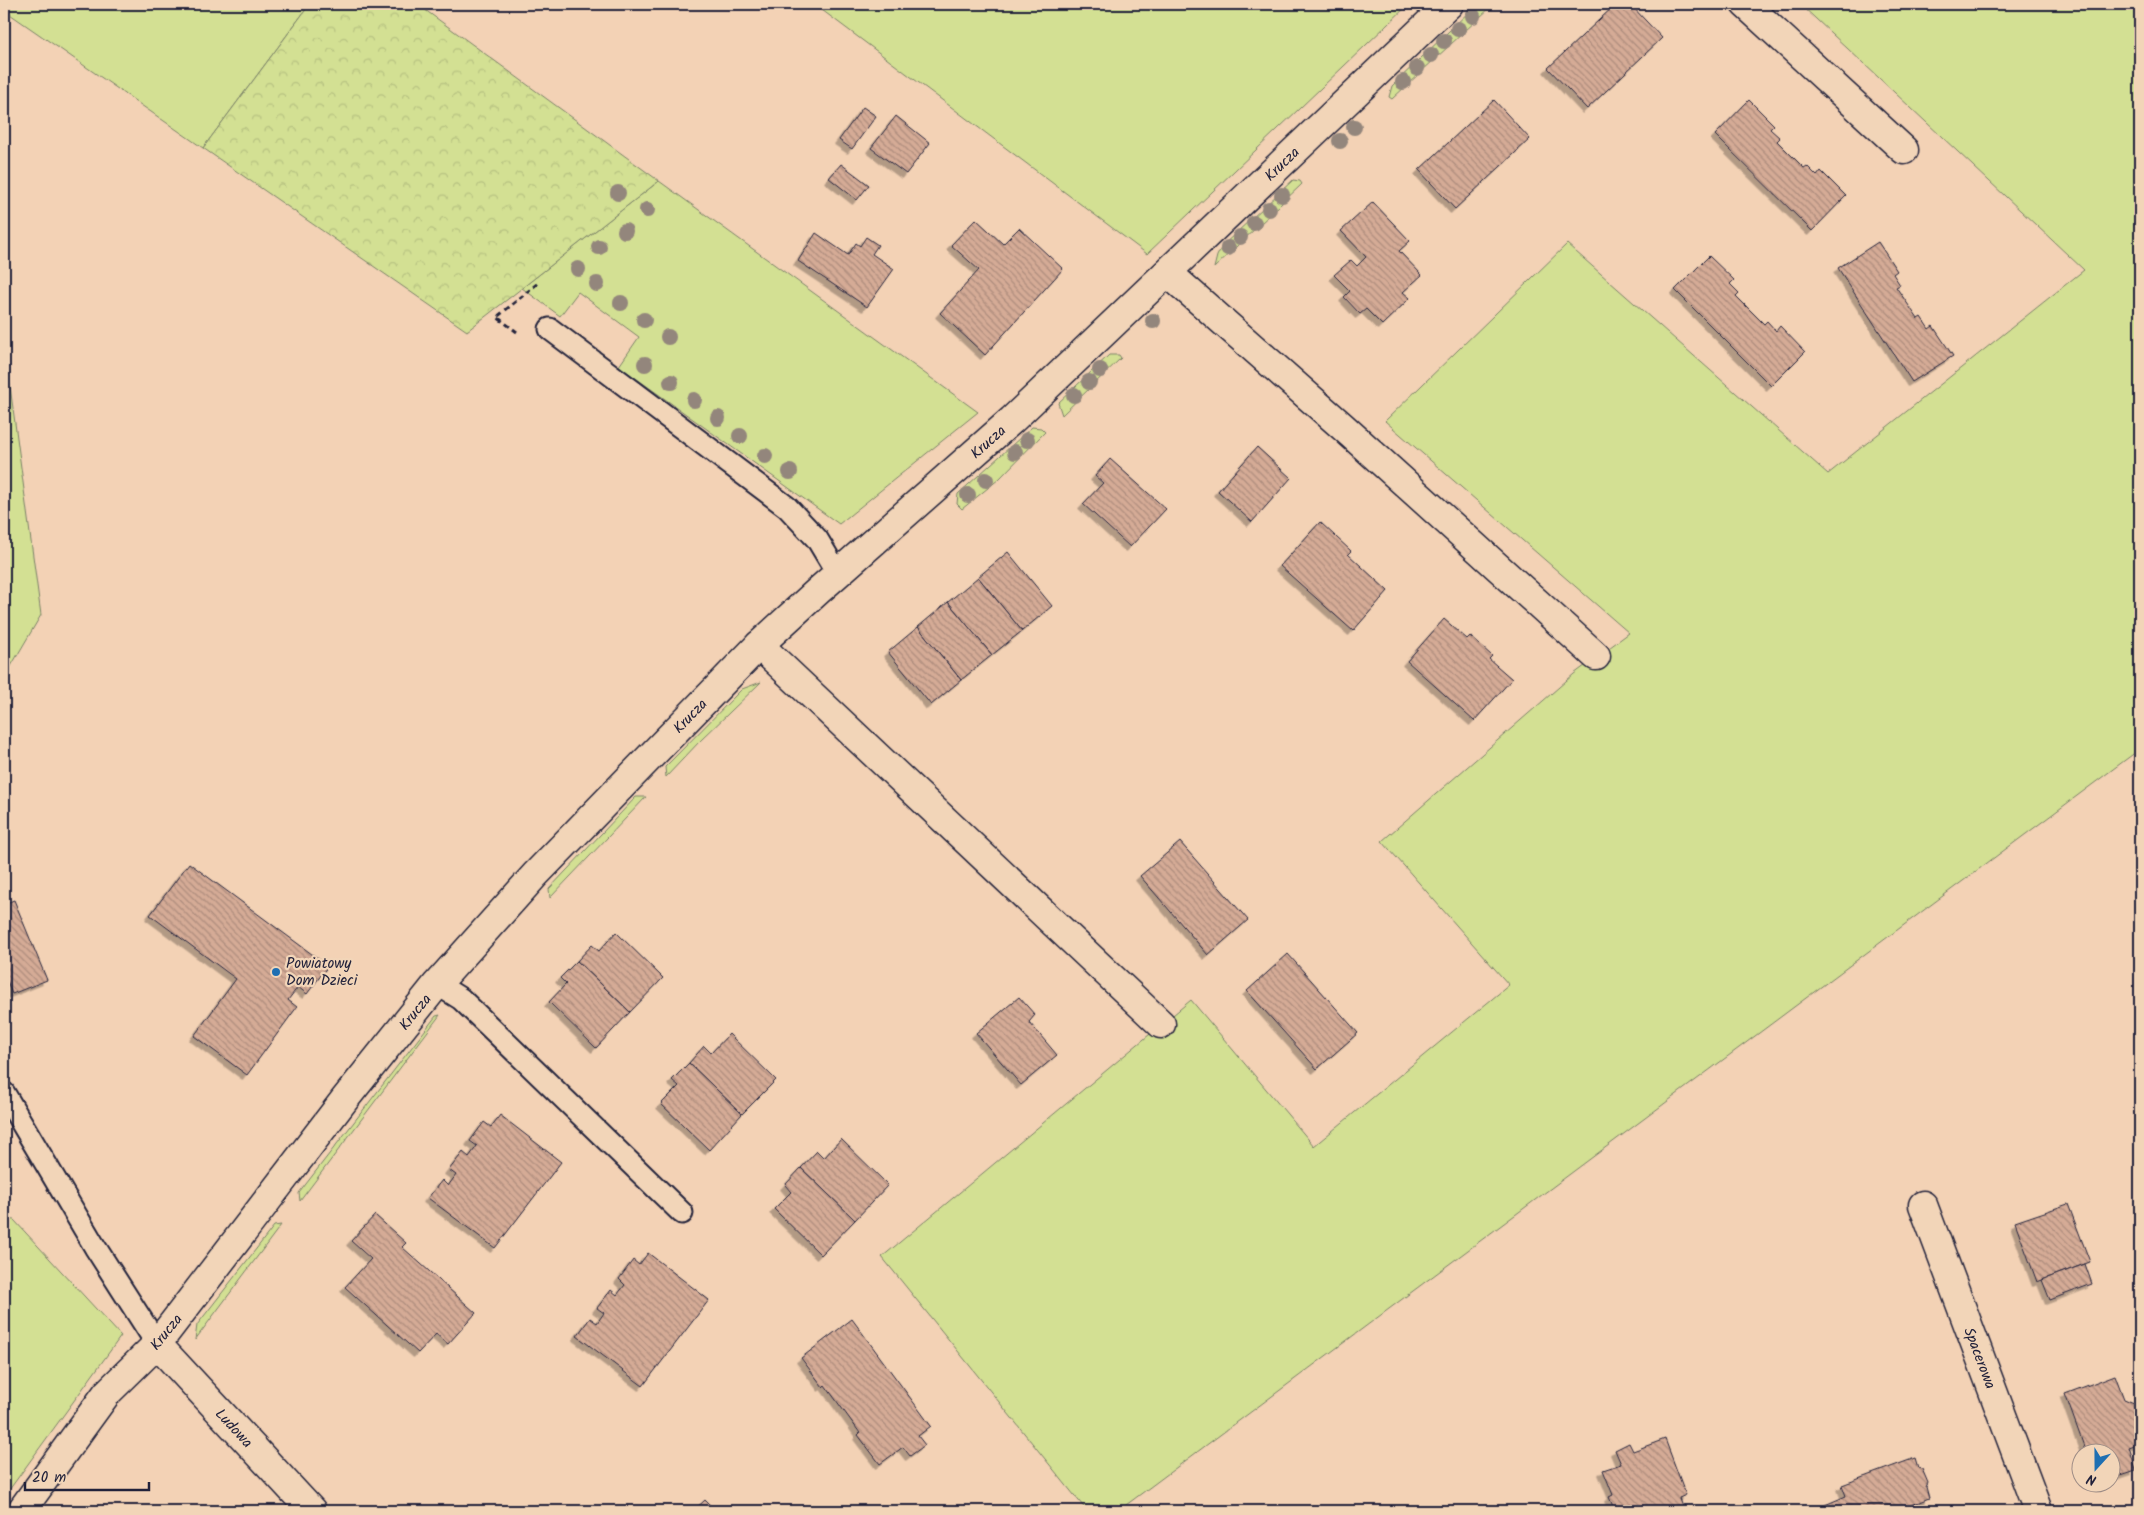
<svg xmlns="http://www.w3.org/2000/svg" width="2144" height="1515" viewBox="0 0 2144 1515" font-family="Kalam,sans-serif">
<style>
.grass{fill:#d3e093;stroke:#7a8167}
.park{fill:url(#park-crowns);stroke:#7a8167}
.building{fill:url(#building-back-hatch);stroke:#22223b;filter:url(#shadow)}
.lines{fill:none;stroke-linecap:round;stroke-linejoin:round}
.lane-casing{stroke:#22223b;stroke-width:25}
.street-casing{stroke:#22223b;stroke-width:31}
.path{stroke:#22223b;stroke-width:3;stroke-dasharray:5 4;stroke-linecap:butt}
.lane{stroke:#f2d5b8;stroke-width:21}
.street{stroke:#f2d5b8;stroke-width:28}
.tree{fill:#93867c}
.poi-dot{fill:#1f6fb2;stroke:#f2d5b8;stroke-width:2}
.labels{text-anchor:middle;stroke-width:4.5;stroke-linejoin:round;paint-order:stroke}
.street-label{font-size:15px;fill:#22223b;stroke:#f2d5b8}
.poi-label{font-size:15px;fill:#22223b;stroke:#f2d5b8;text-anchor:start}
</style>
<defs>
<pattern id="park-crowns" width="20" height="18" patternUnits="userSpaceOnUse" patternTransform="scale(1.25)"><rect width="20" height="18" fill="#d3e093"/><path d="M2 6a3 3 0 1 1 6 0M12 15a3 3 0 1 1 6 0" fill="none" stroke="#b5c080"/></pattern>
<pattern id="building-back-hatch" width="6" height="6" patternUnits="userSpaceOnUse" patternTransform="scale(1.25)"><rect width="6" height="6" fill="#d5ab96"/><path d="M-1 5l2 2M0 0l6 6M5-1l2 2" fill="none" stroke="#ac8b7c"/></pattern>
<filter id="shadow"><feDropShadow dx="-4.5" dy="4.5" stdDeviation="0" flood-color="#0004"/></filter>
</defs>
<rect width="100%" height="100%" fill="#f3d2b5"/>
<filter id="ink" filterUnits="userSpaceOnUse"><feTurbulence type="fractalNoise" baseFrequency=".02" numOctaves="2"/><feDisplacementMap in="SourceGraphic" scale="10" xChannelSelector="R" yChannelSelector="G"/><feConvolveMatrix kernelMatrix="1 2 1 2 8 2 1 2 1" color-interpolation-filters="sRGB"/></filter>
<g filter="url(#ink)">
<g class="grass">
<path d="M4 4H310L203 148 4 10Z"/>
<path d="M814 4H1409L1147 254Z"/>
<path d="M1477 4 1493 5 1392 99 1389 97 1392 86Z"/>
<path d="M1800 4H2140V749L1118 1511H1087L882 1257 1191 1000 1314 1146 1509 985 1382 841 1574 674 1629 633 1385 421 1567 244 1828 474 2084 270Z"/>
<path d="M1293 180 1300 181 1302 184 1214 268 1217 256 1222 246Z"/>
<path d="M659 181 978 412 839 524 619 366 639 337 578 292 560 316 522 288Z"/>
<path d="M4 342 41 615 4 678Z"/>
<path d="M1109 355H1119L1121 358 1062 415 1058 403Z"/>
<path d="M1032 427 1041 428 1045 432 999 479 962 509 957 504 958 494Z"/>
<path d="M761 682 700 741 666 777 665 767 742 689Z"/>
<path d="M636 797H646L550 898 549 889Z"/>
<path d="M440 1015 300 1201 299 1193 436 1016Z"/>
<path d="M4 1219 14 1220 121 1336 4 1497Z"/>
<path d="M281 1225 195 1340 197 1325 274 1226Z"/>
</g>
<path class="park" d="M310 4H417L659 181 467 331 203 148Z"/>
<g class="building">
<path d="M1616 4H1630L1662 38 1587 109 1548 68Z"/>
<path d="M1494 100 1530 139 1455 209 1419 170Z"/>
<path d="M1749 100 1774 125 1770 129 1780 138 1777 141 1804 168 1807 166 1817 176 1821 171 1846 196 1812 231 1715 135Z"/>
<path d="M863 107 876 116 852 149 839 140Z"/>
<path d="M896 116 930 143 906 174 871 148Z"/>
<path d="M841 164 869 185 857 200 829 178Z"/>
<path d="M1373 202 1410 241 1399 251 1422 275 1403 292 1410 298 1382 325 1366 309 1360 314 1344 297 1350 291 1334 275 1351 260 1357 266 1366 257 1341 231Z"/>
<path d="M976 219 1003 244 1019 228 1063 269 985 355 940 313 979 270 951 245Z"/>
<path d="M816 233 848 255 856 243 860 246 866 237 878 245 872 254 894 269 867 307 798 261Z"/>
<path d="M1878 242 1897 271 1893 274 1900 285 1896 287 1918 319 1921 317 1929 329 1933 326 1953 356 1912 382 1838 268Z"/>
<path d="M1709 256 1734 280 1730 284 1739 293 1736 296 1764 324 1767 321 1776 331 1780 326 1805 352 1771 386 1675 290Z"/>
<path d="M1257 447 1291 478 1252 522 1218 491Z"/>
<path d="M1110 459 1166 509 1130 547 1083 504 1103 483 1095 476Z"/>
<path d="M1320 522 1351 551 1348 554 1388 591 1353 631 1280 566Z"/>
<path d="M1008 552 1052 606 1022 631 978 577Z"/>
<path d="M978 577 1022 631 992 655 948 602Z"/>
<path d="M948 602 992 655 961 680 918 627Z"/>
<path d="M1444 619 1467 639 1470 636 1492 656 1489 659 1512 679 1474 721 1407 661Z"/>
<path d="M918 627 961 680 931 705 888 652Z"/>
<path d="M1180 842 1248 920 1208 955 1140 876Z"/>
<path d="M189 863 328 966 307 994 298 987 288 1000 297 1007 247 1075 194 1036 236 979 150 915Z"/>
<path d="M14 900 47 980 12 994 4 973V904Z"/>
<path d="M616 932 663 978 630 1012 577 961 592 945 599 951Z"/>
<path d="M1288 954 1358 1033 1317 1069 1247 991Z"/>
<path d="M577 961 630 1012 596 1048 549 1002 566 984 560 978Z"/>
<path d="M1019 997 1035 1015 1029 1022 1057 1055 1021 1085 976 1033Z"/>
<path d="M729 1034 776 1080 742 1114 689 1063 704 1046 711 1053Z"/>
<path d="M689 1063 742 1114 709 1150 661 1104 679 1086 672 1080Z"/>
<path d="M500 1115 561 1162 495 1248 428 1198 442 1180 448 1186 456 1175 449 1170 463 1152 469 1157 477 1146 470 1141 484 1122 491 1127Z"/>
<path d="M841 1139 888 1185 855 1220 801 1168 817 1151 824 1158Z"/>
<path d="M801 1168 855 1220 821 1255 774 1209 791 1192 785 1185Z"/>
<path d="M2068 1204 2090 1262 2037 1282 2015 1222Z"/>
<path d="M375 1215 406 1243 402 1247 476 1313 448 1344 436 1334 418 1353 345 1287 371 1259 351 1241Z"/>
<path d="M648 1253 709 1300 643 1386 577 1336 590 1318 597 1323 604 1313 597 1308 611 1290 617 1295 625 1285 619 1279 633 1260 639 1265Z"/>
<path d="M2085 1264 2092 1284 2050 1300 2042 1280Z"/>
<path d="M852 1319 931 1426 918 1436 925 1445 910 1456 903 1447 880 1464 858 1435 860 1433 825 1385 823 1387 801 1358Z"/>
<path d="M2115 1375 2124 1399 2134 1403 2138 1416 2134 1425 2140 1444 2129 1448 2136 1470 2112 1478V1452H2086L2065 1394Z"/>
<path d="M1665 1439 1686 1495 1679 1498 1684 1511H1615L1609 1497 1613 1495 1603 1470 1621 1464 1615 1450 1629 1443 1633 1451Z"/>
<path d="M1915 1458 1918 1468 1922 1469 1928 1483 1926 1487 1929 1498 1897 1511H1828L1825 1505 1846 1496 1842 1485Z"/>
<path d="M705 1500 716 1511H693Z"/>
</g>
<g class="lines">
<defs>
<g id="lane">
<path d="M550 329 787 507 817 539 838 574"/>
<path d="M437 984 461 999 682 1213"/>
<path d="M4 1093 95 1247 157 1344"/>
</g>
<g id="street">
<path d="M1745 4 1904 150"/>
<path d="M1168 273 1343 427 1596 656"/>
<path d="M759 645 1161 1024"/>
<path d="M1923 1205 2038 1511"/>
<path d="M157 1344 312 1511"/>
<path d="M21 1511 107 1393 157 1344 345 1099 437 984 535 875 759 645 818 591 1012 420 1449 4"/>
</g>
</defs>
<use href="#lane" class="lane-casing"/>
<use href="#street" class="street-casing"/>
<path class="path" d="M517 332 497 317 538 283"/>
<use href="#lane" class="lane"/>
<use href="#street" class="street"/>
</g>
<g class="tree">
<circle cx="1473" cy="16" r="8"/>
<circle cx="1458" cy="29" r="8"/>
<circle cx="1444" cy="41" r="8"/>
<circle cx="1431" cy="55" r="8"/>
<circle cx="1417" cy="68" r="8"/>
<circle cx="1403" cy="82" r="8"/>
<circle cx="1354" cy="127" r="8"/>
<circle cx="1340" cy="141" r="8"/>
<circle cx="618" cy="193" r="8"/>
<circle cx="1282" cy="195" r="8"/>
<circle cx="1269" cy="209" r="8"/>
<circle cx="647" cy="210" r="8"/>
<circle cx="1254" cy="223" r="8"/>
<circle cx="625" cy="231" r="8"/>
<circle cx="1240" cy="237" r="8"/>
<circle cx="599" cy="247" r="8"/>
<circle cx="1228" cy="248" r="8"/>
<circle cx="578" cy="269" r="8"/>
<circle cx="597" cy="284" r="8"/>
<circle cx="621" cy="303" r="8"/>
<circle cx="644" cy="320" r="8"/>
<circle cx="1153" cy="321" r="8"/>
<circle cx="668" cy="337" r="8"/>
<circle cx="645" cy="364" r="8"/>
<circle cx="1100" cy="370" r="8"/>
<circle cx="671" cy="382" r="8"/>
<circle cx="1089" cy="382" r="8"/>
<circle cx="1074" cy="395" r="8"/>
<circle cx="694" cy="400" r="8"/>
<circle cx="718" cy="418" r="8"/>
<circle cx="740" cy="436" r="8"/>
<circle cx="1027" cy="440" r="8"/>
<circle cx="1015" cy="452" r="8"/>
<circle cx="765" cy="456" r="8"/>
<circle cx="790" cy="472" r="8"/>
<circle cx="986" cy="480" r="8"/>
<circle cx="968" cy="495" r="8"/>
</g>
</g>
<circle class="poi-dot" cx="276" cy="972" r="5"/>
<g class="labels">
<g class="street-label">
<text transform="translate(1282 164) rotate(-44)" y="5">Krucza</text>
<text transform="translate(988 442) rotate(-42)" y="5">Krucza</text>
<text transform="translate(690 716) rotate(-46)" y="5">Krucza</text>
<text transform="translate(415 1012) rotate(-51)" y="5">Krucza</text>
<text transform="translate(166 1332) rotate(-51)" y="5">Krucza</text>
<text transform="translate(1980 1358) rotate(69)" y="5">Spacerowa</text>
<text transform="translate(234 1428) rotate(47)" y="5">Ludowa</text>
</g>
<g class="poi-label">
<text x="286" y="968">Powiatowy<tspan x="286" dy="17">Dom Dzieci</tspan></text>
</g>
</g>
<rect width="2144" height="1515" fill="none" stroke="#f2d5b8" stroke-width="20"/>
<rect x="10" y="10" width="2124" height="1495" fill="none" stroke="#22223b" stroke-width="2" filter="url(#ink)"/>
<g transform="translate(2096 1468) rotate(201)"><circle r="24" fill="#f2d5b8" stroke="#9f8d86"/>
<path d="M0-4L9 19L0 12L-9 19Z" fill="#1f6fb2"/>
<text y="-8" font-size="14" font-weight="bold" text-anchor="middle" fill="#22223b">N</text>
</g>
<path d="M25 1482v8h124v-8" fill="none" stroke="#22223b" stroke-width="2.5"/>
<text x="32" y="1482" font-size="15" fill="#22223b" stroke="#f2d5b8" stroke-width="4" paint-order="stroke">20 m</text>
</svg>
